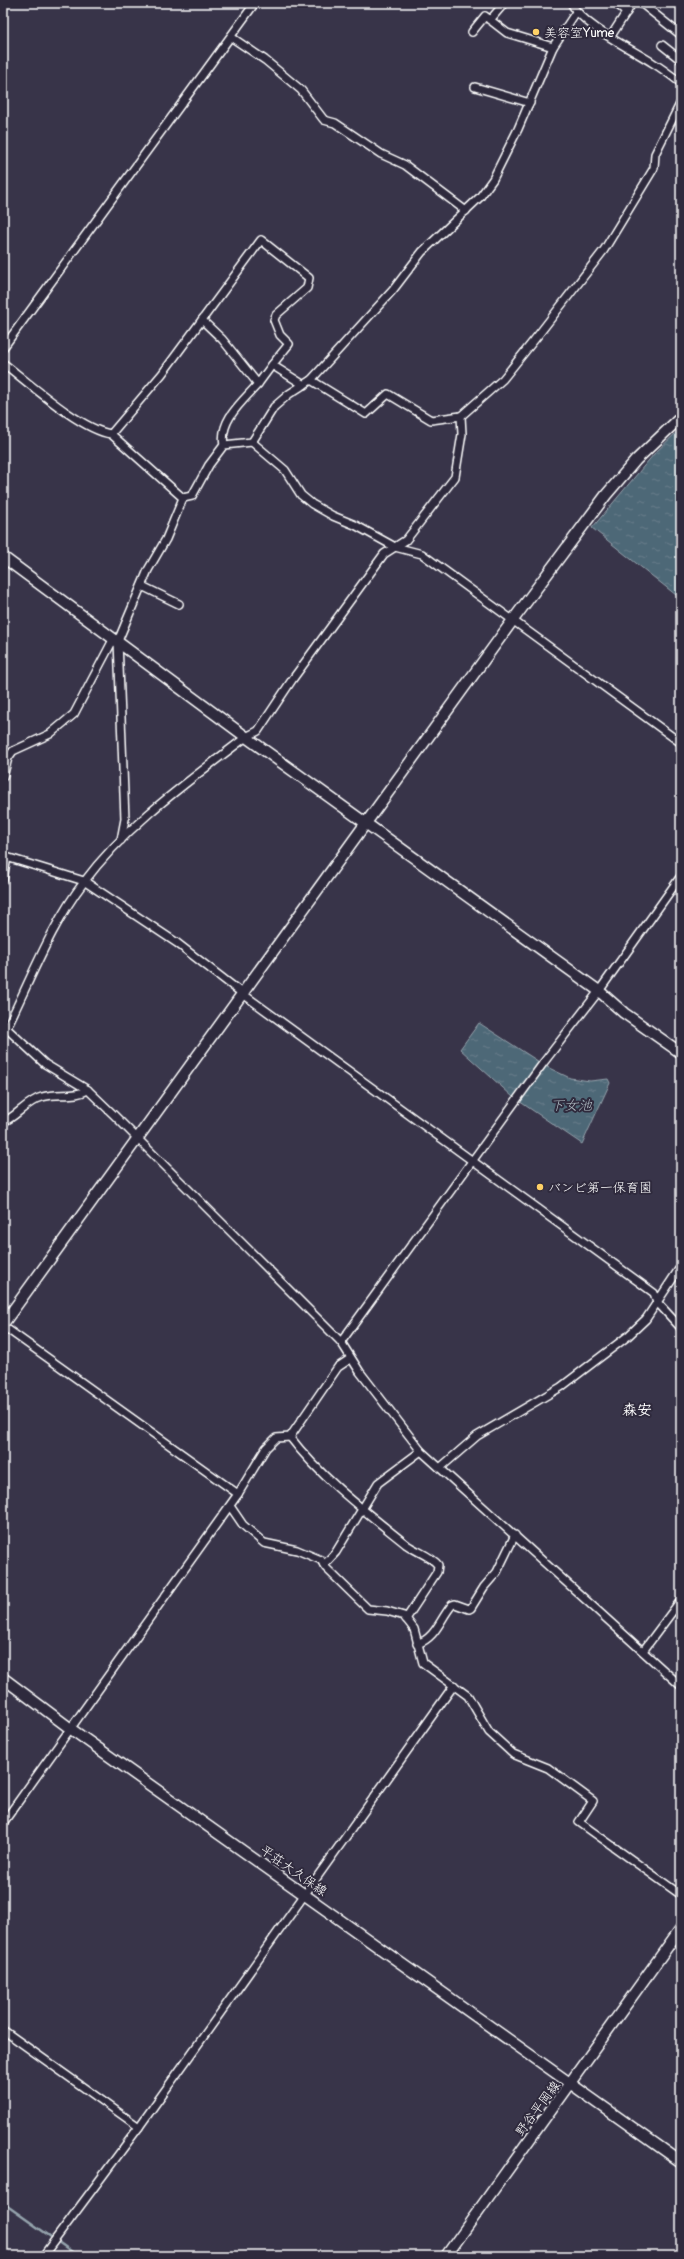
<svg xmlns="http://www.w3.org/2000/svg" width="684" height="2259" viewBox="0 0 684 2259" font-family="Pangolin,'Klee One',sans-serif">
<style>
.water{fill:url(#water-ripples);stroke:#95a4ad}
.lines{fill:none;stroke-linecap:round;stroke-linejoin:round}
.stream{stroke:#95a4ad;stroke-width:2.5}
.street-casing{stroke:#fff;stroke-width:10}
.secondary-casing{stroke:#fff;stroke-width:13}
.street{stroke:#2f2a3d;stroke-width:7}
.secondary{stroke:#2f2a3d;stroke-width:10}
.poi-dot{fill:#ffd166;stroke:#2f2a3d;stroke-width:1.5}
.labels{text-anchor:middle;stroke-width:4;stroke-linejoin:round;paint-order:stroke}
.poi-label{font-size:13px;fill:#fff;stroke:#2f2a3d;text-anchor:start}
.street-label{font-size:13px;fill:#fff;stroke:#2f2a3d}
.water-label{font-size:14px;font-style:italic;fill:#afbbc2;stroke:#2f2a3d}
.quarter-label{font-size:15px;font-weight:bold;fill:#fff;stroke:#2f2a3d}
</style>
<defs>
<pattern id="water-ripples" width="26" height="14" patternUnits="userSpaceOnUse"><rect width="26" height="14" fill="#4e6777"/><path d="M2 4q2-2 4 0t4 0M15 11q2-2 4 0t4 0" fill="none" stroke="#697e8b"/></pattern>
</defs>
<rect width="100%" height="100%" fill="#383449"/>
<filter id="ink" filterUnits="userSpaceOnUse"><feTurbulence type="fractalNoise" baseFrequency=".025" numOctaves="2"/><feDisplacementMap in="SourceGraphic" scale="8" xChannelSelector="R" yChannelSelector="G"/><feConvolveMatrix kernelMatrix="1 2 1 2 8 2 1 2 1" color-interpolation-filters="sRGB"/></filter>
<g filter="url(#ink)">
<g class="water">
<path d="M681 428V599L592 528 654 454Z"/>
<path d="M479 1023 547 1067 570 1078 590 1081 608 1079 610 1083 582 1144 513 1097 460 1049Z"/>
</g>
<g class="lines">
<path class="stream" d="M3 2203 78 2256"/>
<defs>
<g id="street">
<path d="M571 3C583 26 630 48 653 63 663 69 672 76 681 83"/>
<path d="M615 3 627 12"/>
<path d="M641 3 681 35"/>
<path d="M490 20 502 6"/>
<path d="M472 32 485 16 507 33 553 47"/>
<path d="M611 36 631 5"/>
<path d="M231 37 265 60 301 90 324 120 335 123 381 154 405 165 466 211"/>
<path d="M662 45 681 60"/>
<path d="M475 87 530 103"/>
<path d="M202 320 222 339 258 384 272 365"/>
<path d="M3 348 255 3"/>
<path d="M3 363C29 383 81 430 111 434L183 498"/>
<path d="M311 380 366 414 388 394 431 420 461 416"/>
<path d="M111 434 162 374 261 240 309 278 307 288 276 315 274 320 280 335 289 344 272 365 304 385"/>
<path d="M252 442 285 470 301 495 312 504 333 516 355 525 395 547 422 554 681 743"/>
<path d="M224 445C219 420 243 401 258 384"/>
<path d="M183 498 192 496 209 465 224 445 252 442 274 407 289 394 311 380 393 290 422 252 480 197 493 179 518 129 553 47 576 12"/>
<path d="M142 586 179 604"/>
<path d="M3 777 8 758 13 751 50 734 74 714 114 638"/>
<path d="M121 840 125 819 118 641 148 570 166 539 183 498"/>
<path d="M3 856 84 881 177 943 243 994 654 1293 657 1302 681 1328"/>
<path d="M3 880 7 857"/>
<path d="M3 1025 45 1064 88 1090 114 1115 341 1342 360 1372 421 1451 681 1686"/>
<path d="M7 1027C31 979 51 925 84 882 127 824 189 781 246 737L258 731 292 680 384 554 406 540 455 477 462 434 461 416 503 379 539 334 604 250 654 168 655 154 681 102"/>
<path d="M3 1122C16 1117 27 1101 42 1097 58 1092 74 1098 88 1090"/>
<path d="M3 1326 238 1494"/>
<path d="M341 1342 544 1062 599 991 681 876"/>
<path d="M290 1437C322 1479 366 1512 407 1545 417 1552 431 1556 438 1565L437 1572 406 1619"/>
<path d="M440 1468 477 1436 561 1387 628 1336 646 1319 681 1266"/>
<path d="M230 1506 243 1525 264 1543 297 1550 321 1560 326 1568 368 1609 387 1611 404 1616 414 1629 423 1663 468 1696 489 1732 513 1754 548 1768 593 1801 579 1822 681 1895"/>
<path d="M324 1565 336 1552 378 1483 421 1451"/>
<path d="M417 1644C436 1638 440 1619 452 1605L455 1604 469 1609 471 1608 484 1587 497 1572 515 1535"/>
<path d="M643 1651 681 1600"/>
<path d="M3 1823 238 1494 266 1448 276 1438 290 1437 338 1367 350 1359"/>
<path d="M3 2030 139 2127"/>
<path d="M43 2256 139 2127 454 1685"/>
</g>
<g id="secondary">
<path d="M3 557 246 737 599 991 624 1013 681 1053"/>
<path d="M3 1324 513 620 606 495 636 460 681 417"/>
<path d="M3 1678 71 1729 681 2162"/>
<path d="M446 2256 681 1928"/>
</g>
</defs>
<use href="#street" class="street-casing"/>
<use href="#secondary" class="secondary-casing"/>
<use href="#street" class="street"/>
<use href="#secondary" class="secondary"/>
</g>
</g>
<g class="poi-dot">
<circle cx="536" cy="32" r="4"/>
<circle cx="540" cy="1187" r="4"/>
</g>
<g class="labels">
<g class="poi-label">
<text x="544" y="37">美容室Yume</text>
<text x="548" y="1192">バンビ第一保育園</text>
</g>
<g class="street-label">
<text transform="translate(294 1870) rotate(35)" y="5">平荘大久保線</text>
<text transform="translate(537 2108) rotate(-53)" y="5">野谷平岡線</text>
</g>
<g class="water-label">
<text x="571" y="1110">下女池</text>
</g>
<g class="quarter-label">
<text x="637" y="1415">森安</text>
</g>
</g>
<rect width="684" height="2259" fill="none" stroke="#2f2a3d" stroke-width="16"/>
<rect x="8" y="8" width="668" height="2243" fill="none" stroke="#fff" stroke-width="1.5" filter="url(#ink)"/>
</svg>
